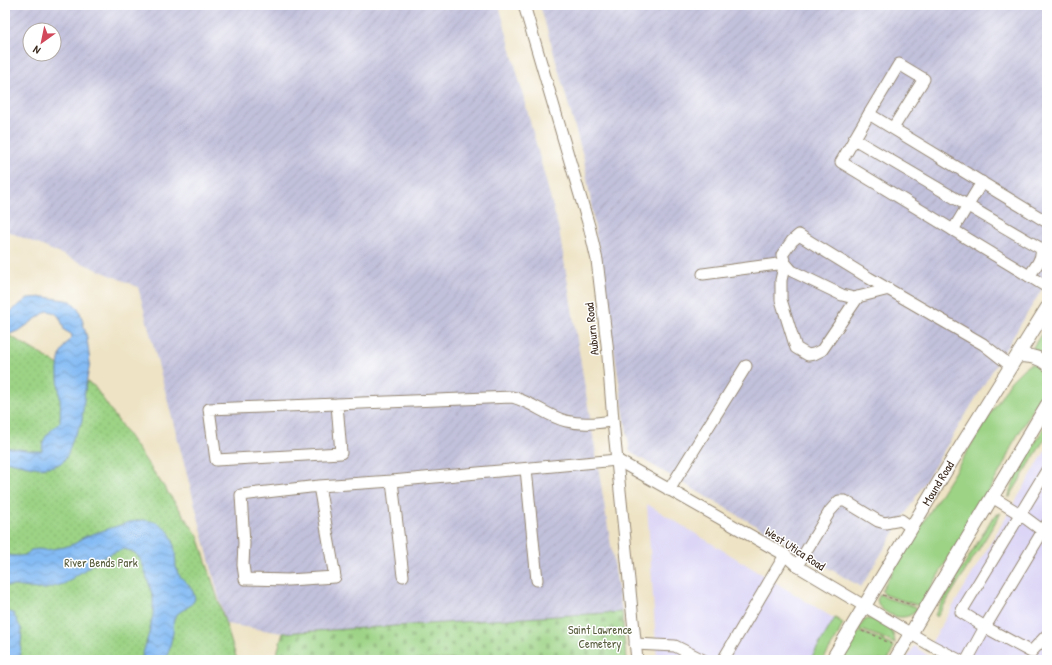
<svg xmlns="http://www.w3.org/2000/svg" width="1052" height="665" viewBox="0 0 1052 665" font-family="'Patrick Hand',sans-serif">
<style>
.built{fill:#dcd5f6}
.industrial{fill:url(#industrial-furrows);fill-rule:evenodd}
.grass{fill:#9cd385;stroke:#6c7e52}
.cemetery{fill:url(#cemetery-stones);stroke:#6c7e52}
.park{fill:url(#park-dots);stroke:#6c7e52}
.water{fill:url(#water-waves);stroke:#607289}
.lines{fill:none;stroke-linecap:round;stroke-linejoin:round}
.minor-casing{stroke:#948672;stroke-width:13}
.major-casing{stroke:#948672;stroke-width:15}
.path{stroke:#948672;stroke-width:1.5;stroke-dasharray:3 3;stroke-linecap:butt}
.minor{stroke:#fff;stroke-width:11}
.major{stroke:#fff;stroke-width:13}
.labels{text-anchor:middle;stroke-width:3;stroke-linejoin:round;paint-order:stroke}
.street-label{font-size:12px;fill:#3b2a1e;stroke:#fff}
.park-label{font-size:12px;fill:#585d3d;stroke:#fff}
</style>
<defs>
<pattern id="industrial-furrows" width="10" height="10" patternUnits="userSpaceOnUse"><rect width="10" height="10" fill="#c2c1dc"/><path d="M-1 1l2-2M0 10L10 0M9 11l2-2" fill="none" stroke="#a8a6bc"/></pattern>
<pattern id="cemetery-stones" width="16" height="16" patternUnits="userSpaceOnUse"><rect width="16" height="16" fill="#9cd385"/><path d="M2 7V4a2 2 0 0 1 4 0v3zM10 15v-3a2 2 0 0 1 4 0v3z" fill="#87b572"/></pattern>
<pattern id="park-dots" width="8" height="8" patternUnits="userSpaceOnUse"><rect width="8" height="8" fill="#9cd385"/><path d="M2 2h.1M6 6h.1" fill="none" stroke="#87b572" stroke-width="1.8" stroke-linecap="round"/></pattern>
<pattern id="water-waves" width="16" height="10" patternUnits="userSpaceOnUse"><rect width="16" height="10" fill="#84bbf4"/><path d="M0 5q4-4 8 0t8 0" fill="none" stroke="#6d98c5"/></pattern>
</defs>
<rect width="100%" height="100%" fill="#fff"/>
<filter id="ink" filterUnits="userSpaceOnUse"><feTurbulence type="fractalNoise" baseFrequency=".025" numOctaves="2"/><feDisplacementMap in="SourceGraphic" scale="8" xChannelSelector="R" yChannelSelector="G"/><feConvolveMatrix kernelMatrix="1 2 1 2 8 2 1 2 1" color-interpolation-filters="sRGB"/></filter>
<filter id="wash" filterUnits="userSpaceOnUse"><feTurbulence type="fractalNoise" baseFrequency=".012" numOctaves="4" result="noise"/><feDisplacementMap in="SourceGraphic" scale="16" xChannelSelector="R" yChannelSelector="G"/><feGaussianBlur stdDeviation="0.9" result="paint"/><feColorMatrix in="noise" values="0 0 0 0 0 0 0 0 0 0 0 0 0 0 0 0 0 1.4 0 .05"/><feComposite in="paint" operator="in"/></filter>
<g filter="url(#wash)">
<rect width="100%" height="100%" fill="#eee3c5"/>
<g class="built">
<path d="M1047 448V656L1045 660H957L930 645Z"/>
<path d="M647 504 835 619 812 660H657Z"/>
<path d="M914 646 935 660H906Z"/>
</g>
<g class="industrial">
<path d="M5 5H499L559 230 622 612 283 633 226 624 138 287 5 230ZM30 30H54V54H30Z"/>
<path d="M540 5H1047V281L861 587 630 452 584 159Z"/>
</g>
<g class="grass">
<path d="M1047 325V355L1035 350 1033 347Z"/>
<path d="M1030 364C1044 364 1051 376 1045 389L1013 443 1002 468 920 606 885 595 882 591 885 584 1011 381 1023 369Z"/>
<path d="M1047 423V435L1009 498C1008 485 1039 436 1047 423Z"/>
<path d="M1001 513 937 617 935 615 940 605 991 520 996 515Z"/>
<path d="M880 594 886 598 914 606 918 609C907 622 890 618 879 606L877 600Z"/>
<path d="M835 618 843 623 837 637 823 660H810Z"/>
<path d="M867 619C875 618 890 627 893 634 894 637 895 641 895 644L881 637 858 629 864 621Z"/>
<path d="M857 631 880 639 894 647 888 660H840Z"/>
</g>
<path class="cemetery" d="M622 612 626 660H275L283 633Z"/>
<path class="park" d="M5 333 94 386 198 536 237 660H5Z"/>
<g class="water">
<path d="M45 297 71 301 78 308 81 315 87 338 90 363 85 390 82 421 78 430 73 438 68 454 63 462 54 466 41 468 28 466 5 461V447L33 451H42C42 436 50 432 60 422 60 414 61 406 60 399 58 376 53 355 72 337L71 334 64 330C61 319 59 312 47 311L20 330 5 336V316L28 298Z"/>
<path d="M142 520C163 521 173 531 175 552 176 558 175 565 177 571 181 582 192 581 195 599 189 610 180 609 175 617 172 622 174 627 173 633 171 642 169 651 166 660H141L149 633 153 614V597L144 568 140 559 135 553 125 549 115 552 102 558 64 584 45 589H36L16 586H5V555L18 556 26 555 31 550 38 549 46 550 65 547 76 543 82 538 89 535 130 522Z"/>
<path d="M6 611 13 613 22 630 20 660H5Z"/>
</g>
</g>
<g filter="url(#ink)">
<g class="lines">
<defs>
<g id="minor">
<path d="M524 5 589 226 597 260 607 344 613 421 637 660"/>
<path d="M869 114 899 64 924 79 893 128"/>
<path d="M854 139 1040 248C1045 256 1034 269 1029 276"/>
<path d="M1047 222 869 114 841 162 1047 287"/>
<path d="M953 230 982 182"/>
<path d="M703 274 785 263 781 280V300L796 348 808 355 814 354 822 350 858 297"/>
<path d="M889 289 854 298 842 295 792 271 785 263 782 255 792 241 799 235 869 278 983 344 1011 366"/>
<path d="M337 404 341 453 216 460 209 409 512 397C532 402 547 416 566 421 582 425 597 423 613 421"/>
<path d="M617 460 785 555 797 566 930 645 959 660"/>
<path d="M526 469 537 580"/>
<path d="M1047 470 961 612 985 627 1047 524"/>
<path d="M392 481 403 576"/>
<path d="M319 486 335 577 288 580 245 579 243 565 244 543 241 495 319 486 392 481 617 460"/>
<path d="M669 490 746 366"/>
<path d="M992 497 1020 514 1043 531"/>
<path d="M797 566 830 511 839 501H845L878 521 885 523 901 520 912 528"/>
<path d="M635 644 675 646 703 660"/>
<path d="M723 660 785 555"/>
<path d="M967 660 985 627 1031 652 1047 635"/>
</g>
<g id="major">
<path d="M1018 356C1029 355 1039 357 1047 364"/>
<path id="s1" d="M832 660 945 472 1047 308"/>
<path d="M895 660 1047 405"/>
</g>
</defs>
<use href="#minor" class="minor-casing"/>
<use href="#major" class="major-casing"/>
<g class="path">
<path d="M883 595 893 599 916 606"/>
<path d="M862 631 874 635 891 644"/>
</g>
<use href="#minor" class="minor"/>
<use href="#major" class="major"/>
</g>
</g>
<g class="labels">
<g class="street-label">
<text transform="translate(592 329) rotate(-96)" y="4">Auburn Road</text>
<text dy="4" stroke="none"><textPath href="#s1" startOffset="206">Mound Road</textPath></text>
<text transform="translate(795 549) rotate(33)" y="4">West Utica Road</text>
</g>
<g class="park-label">
<text x="101" y="567">River Bends Park</text>
<text x="600" y="634">Saint Lawrence<tspan x="600" dy="14">Cemetery</tspan></text>
</g>
</g>
<rect width="1052" height="665" fill="none" stroke="#fff" stroke-width="20"/>
<g transform="translate(42 42) rotate(213)"><circle r="19" fill="#ffffff" stroke="#b1aaa5"/>
<path d="M0-3L7 15L0 10L-7 15Z" fill="#d1495b"/>
<text y="-6" font-size="11" font-weight="bold" text-anchor="middle" fill="#3b2a1e">N</text>
</g>
</svg>
